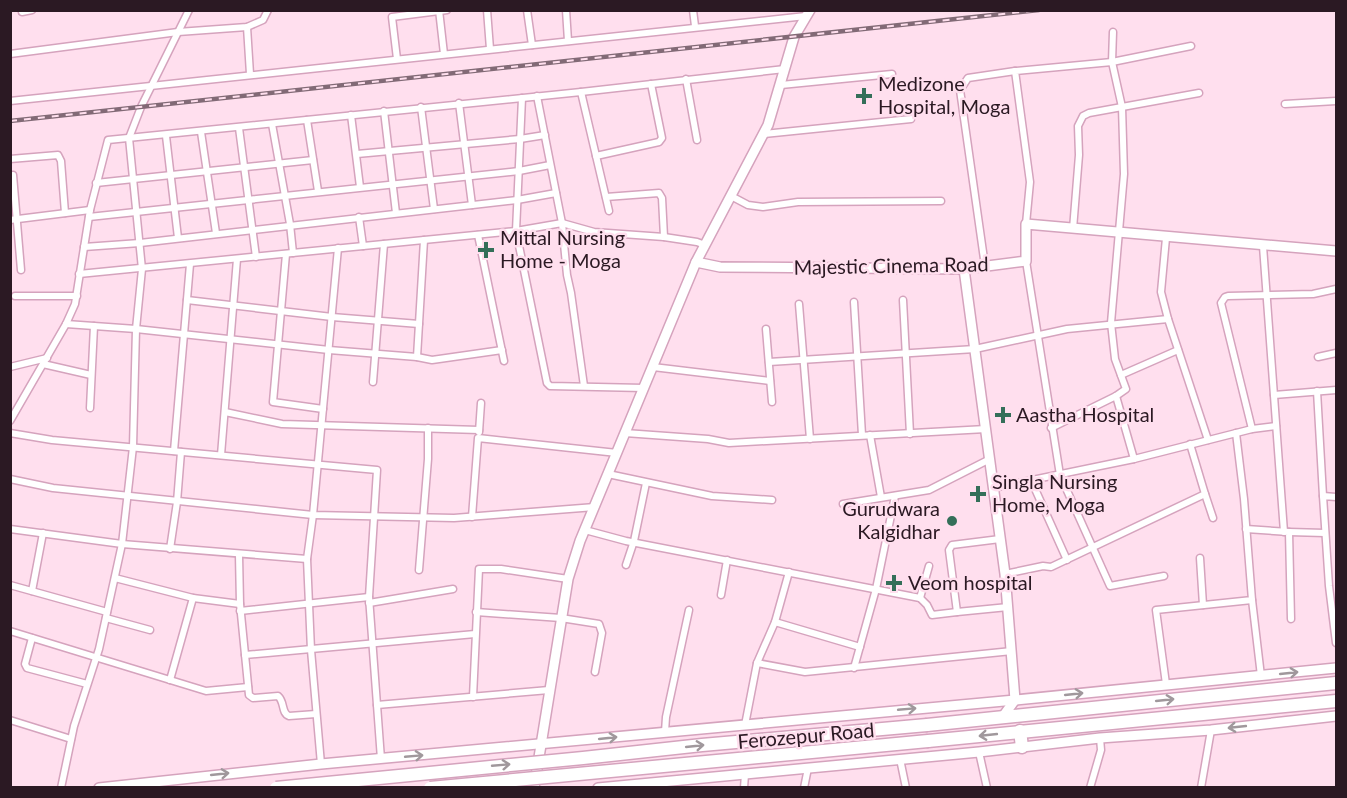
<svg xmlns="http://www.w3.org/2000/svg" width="1347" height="798" viewBox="0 0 1347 798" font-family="Lato,sans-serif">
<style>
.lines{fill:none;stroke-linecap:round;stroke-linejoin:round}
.street-casing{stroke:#d5a3bd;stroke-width:9}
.secondary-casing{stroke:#d5a3bd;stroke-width:12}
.highway-casing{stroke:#d5a3bd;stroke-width:15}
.street{stroke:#fff;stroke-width:6}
.secondary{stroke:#fff;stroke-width:9}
.highway{stroke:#fff;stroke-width:12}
.rail-casing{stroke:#826a76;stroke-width:4.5}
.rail{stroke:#ffdfee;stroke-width:2;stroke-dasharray:7;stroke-linecap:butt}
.highway-bridge-casing{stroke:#d5a3bd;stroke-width:15;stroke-linecap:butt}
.highway-bridge{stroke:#fff;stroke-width:12}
.oneway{stroke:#a0989c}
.poi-dot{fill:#346f59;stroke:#ffdfee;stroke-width:2}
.labels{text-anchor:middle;stroke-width:5;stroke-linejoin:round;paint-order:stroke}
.poi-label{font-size:20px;fill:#2b1923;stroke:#ffdfee;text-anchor:start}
.street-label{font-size:20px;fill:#2b1923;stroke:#ffdfee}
</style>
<rect width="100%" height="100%" fill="#ffdfee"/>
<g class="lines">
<defs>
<g id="street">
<path d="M439 10 444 54"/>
<path d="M487 10 490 49"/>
<path d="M527 10 532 45"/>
<path d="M566 10 568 41"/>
<path d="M693 10 695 26"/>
<path d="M22 12 32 10"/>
<path d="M247 27 250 74"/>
<path d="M10 54 178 32 247 27 263 20 268 10"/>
<path d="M397 59 392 17 447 10"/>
<path d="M686 79 697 140"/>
<path d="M781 85 892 74"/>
<path d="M581 92 609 211"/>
<path d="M537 96 562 223 567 275 571 293 584 386"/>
<path d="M522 98 516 231 547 383 550 386 644 388"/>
<path d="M10 101 806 16"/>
<path d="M459 103 472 205"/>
<path d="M1285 104 1336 101"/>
<path d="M421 107 434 209"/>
<path d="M384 111 396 213"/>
<path d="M351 115 360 187"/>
<path d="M307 120 318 191"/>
<path d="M272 124 290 224 293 253"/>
<path d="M239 128 256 257"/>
<path d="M201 132 216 233"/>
<path d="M764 134 911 119"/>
<path d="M166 136 178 238"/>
<path d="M357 154 520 139 545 135"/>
<path d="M596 156 659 142 662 138 651 84"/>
<path d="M10 159 58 155 61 161 65 213"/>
<path d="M13 175 21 270"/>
<path d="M96 183 313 160"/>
<path d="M731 196 748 205 763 207 798 202 941 201"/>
<path d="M606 197 659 193 662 198 664 237"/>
<path d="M89 217 519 171 550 165"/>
<path d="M359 217 363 246"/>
<path d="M10 220 90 210"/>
<path d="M1026 224 1030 182 1015 71 1112 62 1191 46"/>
<path d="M1073 229 1079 155 1078 126 1083 116 1089 113 1199 93"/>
<path d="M478 235 504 361"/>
<path d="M1166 238 1161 292 1168 319 1208 440"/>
<path d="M1263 246 1284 532"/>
<path d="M84 247 140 243 517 200 556 193"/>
<path d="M286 254 273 402 323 409"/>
<path d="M1026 261 1060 475 1110 586 1164 576"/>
<path d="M985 266 960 90 968 78 1015 71"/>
<path d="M79 274 516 231 562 223 594 232 664 237 697 242 705 245"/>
<path d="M15 296H77"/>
<path d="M187 300 332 317 419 324"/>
<path d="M903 300 910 434"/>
<path d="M854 302 862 435"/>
<path d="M799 304 810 439"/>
<path d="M66 324 136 329 329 350 417 357 432 360 502 350"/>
<path d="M766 329 772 402"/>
<path d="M417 357 424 240"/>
<path d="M1318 357 1336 353"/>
<path d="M769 362 975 349 1067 329 1168 319"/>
<path d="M43 364 91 375"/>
<path d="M10 367 47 358"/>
<path d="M653 367 770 381"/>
<path d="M1121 375 1178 350"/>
<path d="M373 382 384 244"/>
<path d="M1317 391 1323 496"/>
<path d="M1274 395 1336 390"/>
<path d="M1116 396 1134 459"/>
<path d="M90 408 94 326"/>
<path d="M225 412 282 424 479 430"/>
<path d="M10 421 66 324 75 304 90 210 108 140 581 92 785 69"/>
<path d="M1276 426 1252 429 1221 303 1225 297 1228 296 1313 294 1336 289"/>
<path d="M1051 428 1116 396 1126 389 1115 359 1111 323 1124 174 1122 107 1112 62 1113 32"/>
<path d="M479 432 481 403"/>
<path d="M10 433 52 440 377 470 369 597 381 759"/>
<path d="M625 433 708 439 729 443 986 429"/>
<path d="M870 435 881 497"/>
<path d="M174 451 190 264"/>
<path d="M221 455 237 259"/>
<path d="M608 474 712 496 772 500"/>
<path d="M10 479 53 488 313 515 454 518 595 507"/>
<path d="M1031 480 1067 560"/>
<path d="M993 488 1134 459 1252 429"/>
<path d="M1205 494 1213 518"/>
<path d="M1336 497 1323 496 1329 586 1336 643"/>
<path d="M843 504 929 490 990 459"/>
<path d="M472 517 478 438 617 453"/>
<path d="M10 529 122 544 307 559"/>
<path d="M1246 529 1289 532 1291 619"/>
<path d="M585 530 626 541 920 598 927 605 932 615 957 612"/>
<path d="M1289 532 1325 533"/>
<path d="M1000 539 952 545 949 550 957 612 1008 607"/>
<path d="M170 549 177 502 181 452"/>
<path d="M239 555 240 604 249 695 253 698 278 696C285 702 281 713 289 716L316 714"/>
<path d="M1200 558 1203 605"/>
<path d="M626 565 634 541 646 483"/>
<path d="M419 570 428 459V428"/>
<path d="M1005 574 1043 566 1051 567 1205 494 1190 444"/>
<path d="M115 578 193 598 240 604"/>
<path d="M10 585 107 612"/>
<path d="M32 591 43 533"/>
<path d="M721 595 727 560"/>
<path d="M920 598 929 566"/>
<path d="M1252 600 1261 676"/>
<path d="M369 603 453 589"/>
<path d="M240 611 369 597"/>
<path d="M476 612 561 618 599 624 602 633 595 672"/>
<path d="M106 618 150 630"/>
<path d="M775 622 860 647"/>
<path d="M10 631 206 691 248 687"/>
<path d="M32 638 25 664 27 668 87 684"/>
<path d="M245 655 475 634"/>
<path d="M757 663 805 672 1012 651"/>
<path d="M854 668 876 589 895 496"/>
<path d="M170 680 193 598"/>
<path d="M1166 684 1156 610 1252 600 1244 499 1236 433"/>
<path d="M473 697 479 569H501L568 579"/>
<path d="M377 705 549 690"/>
<path d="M10 720 71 739"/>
<path d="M745 725 757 663 775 622 789 572"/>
<path d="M665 732 666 717 689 610"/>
<path d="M979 752 987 788"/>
<path d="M900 759 906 788"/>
<path d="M321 764 311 650 307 559 313 515 338 248"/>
<path d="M61 788 74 726 99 649 122 544 133 447 136 329 142 269 129 138 141 107 189 10"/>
<path d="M744 788 745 774"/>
<path d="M804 788 808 768"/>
<path d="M1090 788 1101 750 1100 738"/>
<path d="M1201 788 1211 730"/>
</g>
<g id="secondary">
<path d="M696 262 720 267 964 269 1026 261V224L1336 251"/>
<path d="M964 269 1005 574 1015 700 1004 715"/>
<path d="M99 788 321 764 1015 700 1336 668"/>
<path d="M534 788 568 579 580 541 696 262 768 125 794 37 810 10"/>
<path d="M598 788 979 752 1100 738 1211 730 1336 716"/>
</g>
<g id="highway">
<path d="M927 725 1336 683"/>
<path d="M1020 731 1022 747"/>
<path d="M928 741 1336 701"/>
</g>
</defs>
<use href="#street" class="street-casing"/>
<use href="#secondary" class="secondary-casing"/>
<use href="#highway" class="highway-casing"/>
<use href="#street" class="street"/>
<use href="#secondary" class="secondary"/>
<use href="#highway" class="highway"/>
<defs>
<path id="rail" d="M10 121 1039 10"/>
</defs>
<use href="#rail" class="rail-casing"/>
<use href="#rail" class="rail"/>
<defs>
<g id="highway-bridge">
<path d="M276 788 583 758 702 745 927 725"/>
<path d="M430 788 928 741"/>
</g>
</defs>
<use href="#highway-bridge" class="highway-bridge-casing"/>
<use href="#highway-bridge" class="highway-bridge"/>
</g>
<defs><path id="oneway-shaft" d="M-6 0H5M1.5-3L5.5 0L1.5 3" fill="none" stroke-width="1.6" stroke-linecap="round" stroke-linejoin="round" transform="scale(1.5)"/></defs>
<g class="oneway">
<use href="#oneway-shaft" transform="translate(1289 673) rotate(-6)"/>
<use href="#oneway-shaft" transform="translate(1074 694) rotate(-6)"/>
<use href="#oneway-shaft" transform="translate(1165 700) rotate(-6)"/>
<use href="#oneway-shaft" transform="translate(907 709) rotate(-5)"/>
<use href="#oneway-shaft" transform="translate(1237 727) rotate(174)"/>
<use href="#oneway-shaft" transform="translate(988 735) rotate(174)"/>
<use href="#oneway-shaft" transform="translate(608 738) rotate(-6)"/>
<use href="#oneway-shaft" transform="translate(695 746) rotate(-6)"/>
<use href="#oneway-shaft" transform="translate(414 756) rotate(-5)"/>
<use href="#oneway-shaft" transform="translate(501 765) rotate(-5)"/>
<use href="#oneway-shaft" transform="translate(220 774) rotate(-6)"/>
</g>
<g class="poi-dot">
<path d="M861 87h6v6h6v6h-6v6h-6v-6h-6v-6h6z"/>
<path d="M483 241h6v6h6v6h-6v6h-6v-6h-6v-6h6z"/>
<path d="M1000 406h6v6h6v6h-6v6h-6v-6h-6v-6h6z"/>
<path d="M975 485h6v6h6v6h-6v6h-6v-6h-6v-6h6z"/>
<circle cx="952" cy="521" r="6"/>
<path d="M891 574h6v6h6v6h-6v6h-6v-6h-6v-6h6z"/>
</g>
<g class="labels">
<g class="poi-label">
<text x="878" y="91">Medizone<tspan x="878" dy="23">Hospital, Moga</tspan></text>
<text x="500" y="245">Mittal Nursing<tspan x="500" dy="23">Home - Moga</tspan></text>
<text x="1016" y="422">Aastha Hospital</text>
<text x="992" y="489">Singla Nursing<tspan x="992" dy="23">Home, Moga</tspan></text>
<text x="940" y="516" text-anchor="end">Gurudwara<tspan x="940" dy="23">Kalgidhar</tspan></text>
<text x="908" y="590">Veom hospital</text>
</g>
<g class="street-label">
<text transform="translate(891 266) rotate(-1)" y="7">Majestic Cinema Road</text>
<text transform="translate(806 736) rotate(-5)" y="7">Ferozepur Road</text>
</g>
</g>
<rect width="1347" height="798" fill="none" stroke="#2b1923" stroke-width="24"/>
</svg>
